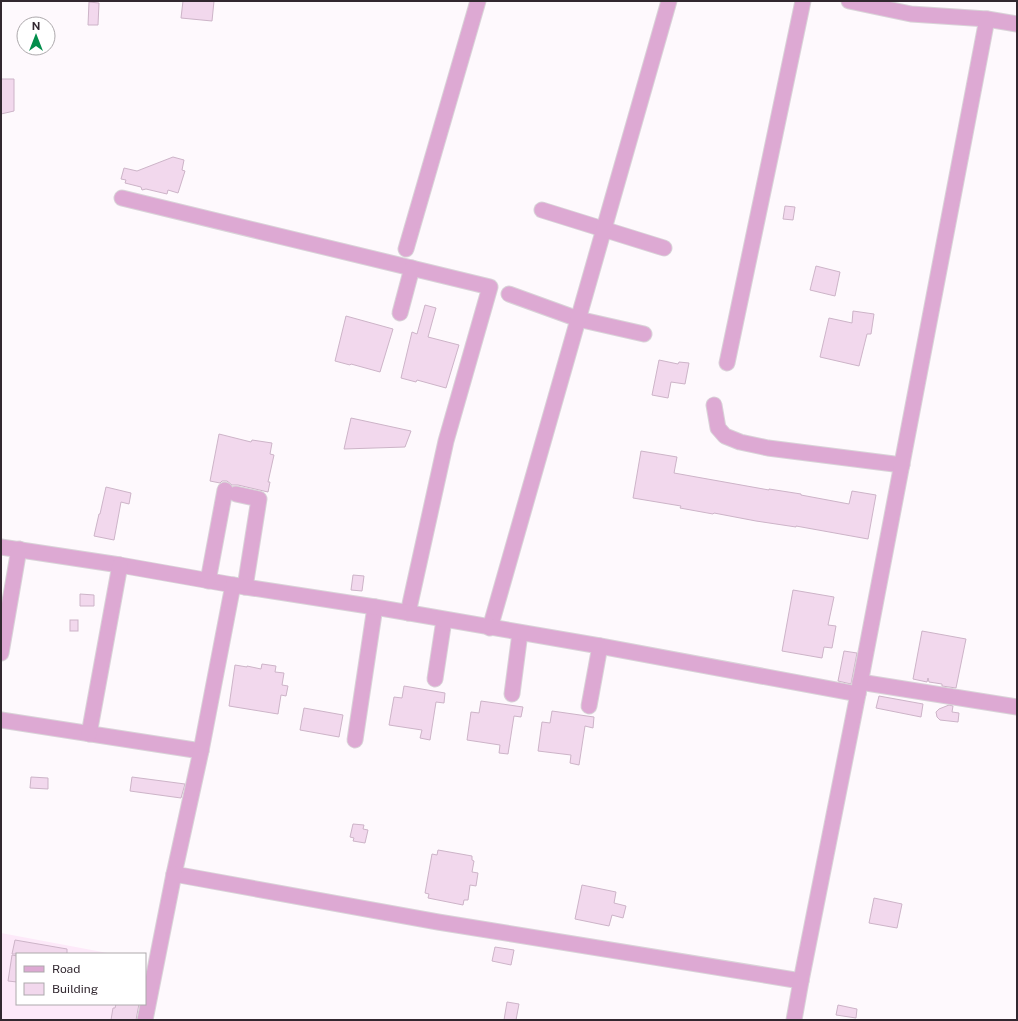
<svg xmlns="http://www.w3.org/2000/svg" width="1018" height="1021" viewBox="0 0 1018 1021" font-family="'Public Sans',sans-serif">
<style>
.built{fill:#fde9f9}
.building{fill:#f2d8ed;stroke:#cdb4c8}
.lines{fill:none;stroke-linecap:round;stroke-linejoin:round}
.minor-casing{stroke:#d9d3d8;stroke-width:17}
.minor{stroke:#dda9d3;stroke-width:15}
</style>
<rect width="100%" height="100%" fill="#fef9fd"/>
<path class="built" d="M1 933 113 954H17V1004H137L134 1020H1Z"/>
<g class="building">
<path d="M183 1H214L212 21 181 18Z"/>
<path d="M89 2 99 3 98 25H88Z"/>
<path d="M1 79H14V111L1 114Z"/>
<path d="M173 157 184 160 182 170 185 171 178 193 168 190 167 194 146 189 142 190 141 187 125 183 126 180 121 179 124 168 137 171Z"/>
<path d="M785 206 795 207 793 220 783 219Z"/>
<path d="M816 266 840 272 835 296 810 290Z"/>
<path d="M425 305 436 308 428 337 459 345 446 388 417 380 416 382 401 378 412 332 417 334Z"/>
<path d="M853 311 874 314 871 334H867L859 366 820 357 829 318 852 323Z"/>
<path d="M346 316 393 329 380 372 351 364 350 365 335 361Z"/>
<path d="M659 360 678 364 679 362 689 363 685 384 671 382 668 398 652 395Z"/>
<path d="M351 418 411 431 405 447 344 449Z"/>
<path d="M219 434 251 442 252 440 272 443 270 454 274 455 268 482H270L268 492 238 485H232L227 481H222L220 483 210 481Z"/>
<path d="M641 451 677 457 674 473 769 490V489L801 494V495L849 504 852 491 876 495 868 539 796 526V527L756 521 714 513 713 514 680 508 681 506 633 498Z"/>
<path d="M106 487 131 493 129 504 121 502 114 540 94 536 99 514H100Z"/>
<path d="M353 575 364 576 362 591 351 590Z"/>
<path d="M793 590 834 597 828 625 836 626 832 648 824 647 822 658 782 651Z"/>
<path d="M80 594 94 595V606H80Z"/>
<rect x="70" y="620" width="8" height="11"/>
<path d="M922 631 966 639 956 688 942 686V684L929 682 928 678 927 682 913 679Z"/>
<path d="M844 651 857 653 851 684 838 681Z"/>
<path d="M262 664 276 666 275 672 284 673 282 685 288 686 286 696 281 695 278 714 229 706 235 665 247 667V666L261 669Z"/>
<path d="M404 686 445 693 444 703 436 702 430 740 420 738 422 730 389 725 394 697 402 698Z"/>
<path d="M879 696 923 704 921 717 876 708Z"/>
<path d="M481 701 523 707 521 717 514 716 508 754 499 753 500 745 467 740 471 712 479 713Z"/>
<path d="M949 705 953 706 952 712 959 713 958 722 940 720 937 717 936 712 939 709Z"/>
<path d="M304 708 343 715 339 737 300 730Z"/>
<path d="M552 711 594 717 593 728 585 726 579 765 570 763 571 755 538 751 542 722 550 723Z"/>
<path d="M31 777 48 778V789L30 788Z"/>
<path d="M132 777 185 784 181 798 130 791Z"/>
<path d="M353 824 364 825 363 829 368 830 365 843 353 841 354 838 350 837Z"/>
<path d="M438 850 472 856V860L474 861 472 872 478 873 476 886 470 885 468 900H464L463 905 428 898 429 894 425 893 432 854 437 855Z"/>
<path d="M582 885 616 892 614 903 626 906 623 918 612 915 609 926 575 919Z"/>
<path d="M874 898 902 904 897 928 869 923Z"/>
<path d="M15 940 67 949V954H12Z"/>
<path d="M495 947 514 950 511 965 492 961Z"/>
<path d="M12 955 17 956V982L8 981Z"/>
<path d="M507 1002 519 1004 516 1020H504Z"/>
<path d="M116 1004H139L136 1020H111L113 1008H115Z"/>
<path d="M838 1005 857 1009 856 1018 836 1015Z"/>
</g>
<g class="lines">
<defs>
<g id="minor">
<path d="M849 1 911 14 987 19 1017 24"/>
<path d="M122 198 490 287 446 441 408 613"/>
<path d="M542 210 664 248"/>
<path d="M406 249 478 1"/>
<path d="M509 294 578 319 644 334"/>
<path d="M400 313 412 268"/>
<path d="M727 363 803 1"/>
<path d="M714 405 718 428 725 436 740 442 768 448 902 465"/>
<path d="M236 494 259 499 245 587"/>
<path d="M1 547 120 565 233 585"/>
<path d="M208 581 225 490"/>
<path d="M490 628 669 1"/>
<path d="M1 653 19 549"/>
<path d="M435 679 444 620"/>
<path d="M860 682 1017 707"/>
<path d="M512 694 520 633"/>
<path d="M589 706 600 646"/>
<path d="M1 720 201 751"/>
<path d="M89 734 120 565"/>
<path d="M355 740 375 607"/>
<path d="M801 981 438 922 174 874 201 751 233 585 375 607 600 646 858 694"/>
<path d="M145 1020 174 874"/>
<path d="M794 1020 801 981 858 694 987 19"/>
</g>
</defs>
<use href="#minor" class="minor-casing"/>
<use href="#minor" class="minor"/>
</g>
<rect width="1018" height="1021" fill="none" stroke="#322830" stroke-width="4"/>
<rect x="16" y="953" width="130" height="52" fill="#ffffff" stroke="#ada9ac"/>
<rect x="24" y="966" width="20" height="6" fill="#dda9d3" stroke="#ada9ac"/>
<text x="52" y="973" font-size="12" fill="#322830">Road</text>
<rect x="24" y="983" width="20" height="12" fill="#f2d8ed" stroke="#ada9ac"/>
<text x="52" y="993" font-size="12" fill="#322830">Building</text>
<g transform="translate(36 36)"><circle r="19" fill="#ffffff" stroke="#ada9ac"/>
<path d="M0-3L7 15L0 10L-7 15Z" fill="#038e4c"/>
<text y="-6" font-size="11" font-weight="bold" text-anchor="middle" fill="#322830">N</text>
</g>
</svg>
